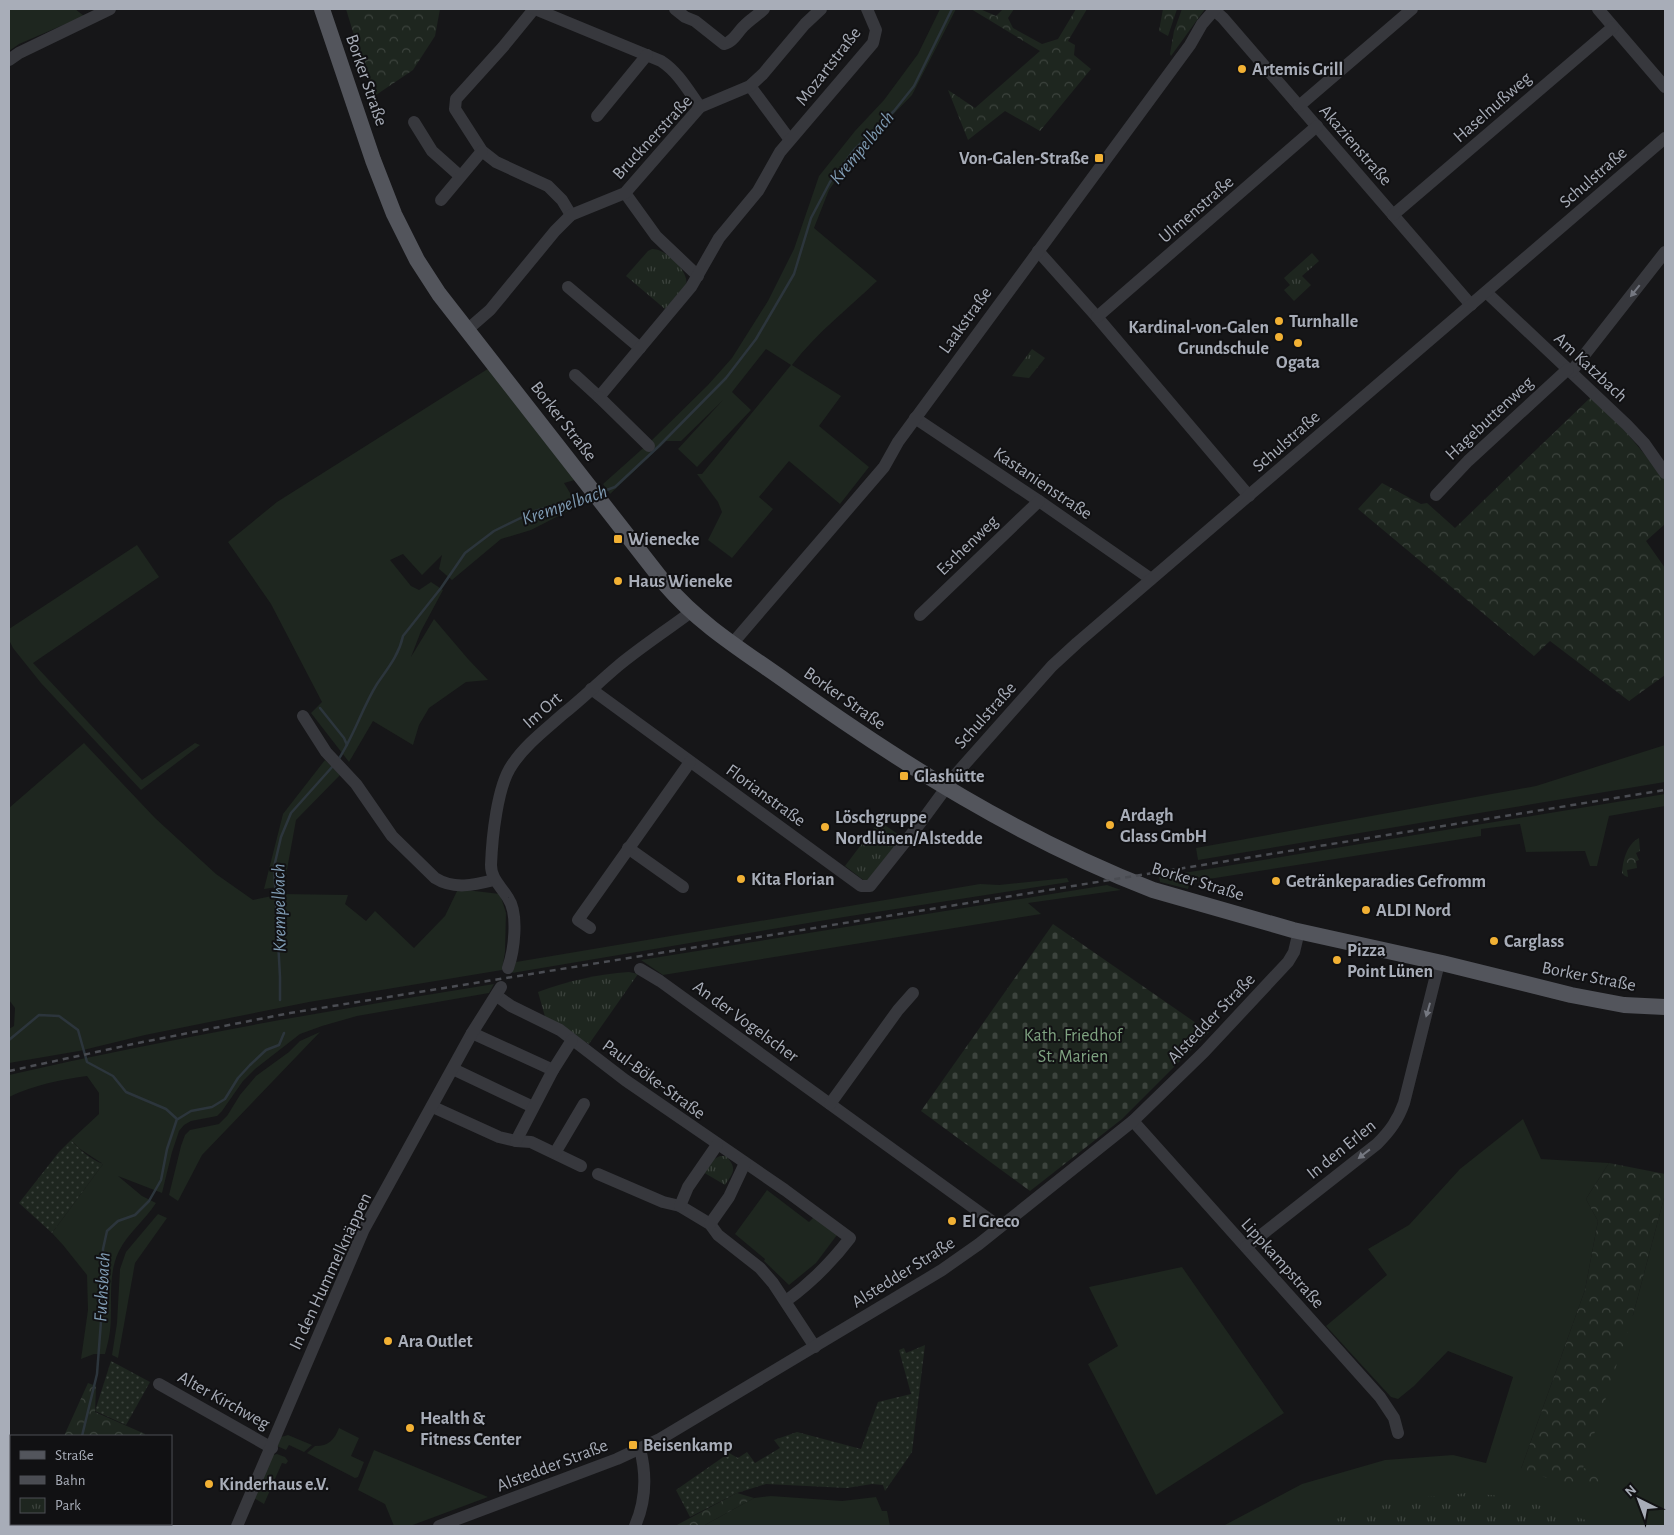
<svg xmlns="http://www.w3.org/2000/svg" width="1674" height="1535" viewBox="0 0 1674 1535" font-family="'Alegreya Sans',sans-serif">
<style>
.grass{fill:#1e261f}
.forest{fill:url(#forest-crowns)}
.cemetery{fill:url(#cemetery-stones)}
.park{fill:url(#park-tufts)}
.garden{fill:url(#garden-dots)}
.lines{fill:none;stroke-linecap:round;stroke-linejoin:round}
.stream{stroke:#2c353c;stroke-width:2.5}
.minor{stroke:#37383d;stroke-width:12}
.major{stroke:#53555c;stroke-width:16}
.rail{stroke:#4a4c52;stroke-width:2.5;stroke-dasharray:6 5;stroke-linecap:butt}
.oneway{fill:#757881}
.poi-dot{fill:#f2b134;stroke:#111113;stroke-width:2}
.labels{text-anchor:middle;stroke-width:4;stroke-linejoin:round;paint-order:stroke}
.street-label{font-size:18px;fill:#a8adb8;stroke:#111113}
.poi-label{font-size:18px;font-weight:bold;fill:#a8adb8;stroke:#111113;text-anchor:start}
.park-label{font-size:18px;fill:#7fa381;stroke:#111113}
.water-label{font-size:19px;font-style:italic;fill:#7f9bb3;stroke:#111113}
</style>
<defs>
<pattern id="forest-crowns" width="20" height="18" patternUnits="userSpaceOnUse" patternTransform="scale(1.25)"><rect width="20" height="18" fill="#1e261f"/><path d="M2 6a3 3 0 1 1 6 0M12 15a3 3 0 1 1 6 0" fill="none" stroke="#3c433d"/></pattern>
<pattern id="cemetery-stones" width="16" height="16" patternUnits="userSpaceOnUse" patternTransform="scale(1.25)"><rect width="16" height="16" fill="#1e261f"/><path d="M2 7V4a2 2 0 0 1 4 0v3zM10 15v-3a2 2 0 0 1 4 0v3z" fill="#3c433d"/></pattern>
<pattern id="park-tufts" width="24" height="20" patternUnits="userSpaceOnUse" patternTransform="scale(1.25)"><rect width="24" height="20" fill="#1e261f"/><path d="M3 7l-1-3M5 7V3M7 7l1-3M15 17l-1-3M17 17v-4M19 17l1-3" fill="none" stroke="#3c433d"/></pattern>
<pattern id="garden-dots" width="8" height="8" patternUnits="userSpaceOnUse" patternTransform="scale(1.25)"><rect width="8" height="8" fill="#1e261f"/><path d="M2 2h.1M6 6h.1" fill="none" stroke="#3c433d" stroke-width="1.8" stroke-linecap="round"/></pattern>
</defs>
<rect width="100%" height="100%" fill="#161618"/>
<g class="grass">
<path d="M9 9H75L84 16 19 44 9 51Z"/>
<path d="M940 9H956L912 95 853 156 829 190 814 228 877 281C848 309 817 332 792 365L841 396 819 426 869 467 840 504 789 461 759 497 773 509 732 558 708 540 722 512 718 502 697 474H702L791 365 766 349 732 392 751 410 697 467 678 449 723 400 681 441H666L610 494 603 484 650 442 708 385 732 358 768 301 794 249 819 176 855 131 884 100 918 54Z"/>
<path d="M494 365 582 478 564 483 578 506 531 530 501 539 452 580 439 569 442 555 422 575 403 554 390 560 411 586 419 590 431 582 443 590 421 631 411 657 434 619 468 659 488 680 466 682 429 708 419 725 413 745 373 721 349 762 311 713 322 702 271 604 228 542 277 502Z"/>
<path d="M137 545 159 577 33 663 142 780 195 743 200 745 141 790 41 683 13 648 9 640V629Z"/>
<path d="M84 743 155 818 216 874 253 900 281 894 348 895 345 904 366 921 375 911 414 948 445 916 458 889 500 894 506 913 505 952 502 970 309 1002 145 1035 79 1051 9 1063V1029L14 1026 15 1008 9 1000V808Z"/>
<path d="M1665 745V782L1198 860 1196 848 1536 786Z"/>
<path d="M325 760 340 775 296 820 284 886 264 889 283 814Z"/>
<path d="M1665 794V806L1609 816 1597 866H1590L1585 851 1526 852 1520 824 1481 829V836L1190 882 1188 889 1160 882 1159 877Z"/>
<path d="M1067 878 1069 882 844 917 512 973 516 962 980 884 999 885Z"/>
<path d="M1107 885 1121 890 1028 903 1041 914 663 975 641 960Z"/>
<path d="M494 984 489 993 357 1016 322 1026 300 1034 255 1069 243 1081 222 1111 217 1116 191 1121 184 1125 179 1131 172 1152 162 1193 118 1176 142 1196 156 1203C145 1220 128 1233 119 1251 107 1275 113 1305 110 1331 109 1339 107 1346 105 1354H94L81 1359 88 1310 87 1275 63 1245 52 1233 103 1164 80 1149 71 1140 99 1114V1093L87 1076C59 1080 34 1085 9 1097V1075C169 1038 332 1010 494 984Z"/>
<path d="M320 1032 202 1155 178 1201 169 1195 181 1146 185 1135 190 1130 219 1124 227 1116 240 1095 256 1076 289 1052 300 1041Z"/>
<path d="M1523 1119 1541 1159 1609 1163 1586 1199 1598 1221 1585 1290 1521 1469 1633 1315 1665 1194V1526H1223L1302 1484 1385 1460 1453 1455 1486 1463 1513 1377 1448 1351 1414 1386 1398 1399 1391 1397 1326 1326 1387 1275 1368 1249 1409 1225 1460 1169Z"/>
<path d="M767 1190 809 1222 814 1217 837 1235 816 1263 789 1285 764 1261 765 1259 735 1234Z"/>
<path d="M158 1214 167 1218 135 1263 118 1358 112 1355 117 1323 120 1269 126 1252Z"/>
<path d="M1182 1267 1284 1413 1156 1495 1088 1364 1118 1346 1089 1287Z"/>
<path d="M339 1428 359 1438 351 1456 364 1462 358 1477 355 1478 307 1453 315 1446C329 1446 334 1440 339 1428Z"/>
<path d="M288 1435 312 1445 304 1452 289 1445 286 1450 277 1446 281 1437Z"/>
<path d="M374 1450 488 1497 410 1526H394L385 1504 358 1490Z"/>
<path d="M277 1454 285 1457 288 1461 286 1464 282 1463 264 1504 254 1498 273 1455Z"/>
<path d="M771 1496 842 1501 876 1497 882 1511H887L890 1526H703L754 1498Z"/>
</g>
<g class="forest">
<path d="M346 9H440L435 36 413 70 373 97Z"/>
<path d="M971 9H980L996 16 1003 9H1014L1008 18 1013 28 1042 44 1058 39 1076 9H1087L1068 41 1075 45 1074 55 1091 69 1040 131 1005 111 968 140 948 90 975 108 1040 51Z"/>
<path d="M1163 9H1177L1168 36 1159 31Z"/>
<path d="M1182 9H1205L1171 56 1170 54 1174 31Z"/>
<path d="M1591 397 1626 432 1665 479V524L1646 541 1665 568V675L1629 701 1550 641 1534 656 1358 509 1382 483 1421 504 1427 503 1455 528Z"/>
<path d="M1639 838 1640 851 1636 853 1639 860 1636 861 1637 868 1627 870 1628 877 1625 876 1622 873C1623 860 1627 844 1639 838Z"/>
<path d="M1609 1163 1665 1174V1194L1633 1315 1583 1468 1611 1474 1603 1489 1562 1483 1521 1469 1585 1290 1598 1221 1586 1199Z"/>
<path d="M88 1383 96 1386 95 1412 145 1434 144 1436H64Z"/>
<path d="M737 1493 754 1498 703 1526H675Z"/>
</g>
<path class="cemetery" d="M1053 924 1209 1032 1122 1119 1030 1191 921 1111Z"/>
<g class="park">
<path d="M652 249C665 248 690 272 686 285L665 309 626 276 648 251Z"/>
<path d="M1312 253 1319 261 1302 276 1311 285 1294 301 1284 290 1290 285 1284 278Z"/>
<path d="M1032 349 1045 358 1029 378 1012 376Z"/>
<path d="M879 821 902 837 866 882 845 866Z"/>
<path d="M629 972 638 974 589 1044 546 1020 538 992C568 981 598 974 629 972Z"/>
<path d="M720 1156H726C738 1169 733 1173 725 1185L703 1172 710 1161Z"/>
<path d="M1468 1493 1512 1497 1605 1526H1321L1350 1513 1415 1498Z"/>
</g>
<g class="garden">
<path d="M71 1140C80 1150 90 1159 103 1164L52 1233 19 1203 59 1152Z"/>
<path d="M925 1345 912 1452 885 1491 883 1485 872 1484 847 1488 766 1484 737 1493 690 1517 676 1490 729 1453 738 1458 747 1452 755 1463 780 1448 774 1440 797 1432 861 1449 878 1402 911 1394 899 1350 904 1348 906 1353Z"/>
<path d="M111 1361 150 1382 126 1425 95 1411Z"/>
</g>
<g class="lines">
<g class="stream">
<path d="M601 492 615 487 659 446 726 378 756 339 794 274 811 218 830 182 854 150 894 111 914 86 952 9"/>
<path d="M320 708 344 738 347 745"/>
<path d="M338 760C354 736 362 708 377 684 388 668 399 655 403 636L441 588 465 553 494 531 535 511 588 496"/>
<path d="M280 1000V977L274 867 281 837 291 813 333 766"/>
<path d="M9 1040 39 1015 59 1016 78 1030 87 1062 113 1076 126 1092 166 1109 177 1119 167 1149 161 1180 149 1201 135 1215 118 1221 107 1231 103 1249V1295L97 1374 82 1436"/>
<path d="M178 1119 191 1111 212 1107 225 1099 238 1078 250 1065 266 1050 279 1045 284 1033"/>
<path d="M98 1524V1526"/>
<path d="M55 1526 56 1524"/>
</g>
<g class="minor">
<path d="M534 9 503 47 456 99 455 109 482 151 496 162 548 186 562 200 571 215"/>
<path d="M535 9 661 61C678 72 688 90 700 107"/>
<path d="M675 9 685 17 695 21 724 44C734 42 738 31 745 25 751 19 758 15 764 9"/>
<path d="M1598 9 1665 87"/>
<path d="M1214 10 1223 18 1471 305"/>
<path d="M9 60 19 53 110 9"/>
<path d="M750 86 790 140"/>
<path d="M1299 106 1412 9"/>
<path d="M597 116 647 55"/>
<path d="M414 122 432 151 460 176"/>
<path d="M625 193 656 236 698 276"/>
<path d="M441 200 482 151"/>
<path d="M1393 215 1613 27"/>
<path d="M1038 251 1097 317 1249 496"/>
<path d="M568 287 640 348"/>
<path d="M1486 292 1627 425 1644 443 1665 473"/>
<path d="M1097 317 1317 126"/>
<path d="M467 330 490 310 555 231 571 215 625 193 700 107 750 86 763 74 805 24 821 9"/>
<path d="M1571 372 1665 252"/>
<path d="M575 375 599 397 691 287 719 238 758 191 780 152 873 43 876 30 867 9"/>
<path d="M599 397 649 446"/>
<path d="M915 418 1039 501 1151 579"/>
<path d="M1436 495 1468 461 1568 369"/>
<path d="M920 615 1039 501"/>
<path d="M732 644 884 467 898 442 1190 45 1202 24 1215 9"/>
<path d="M591 689 861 886H870L921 822 957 773 1052 666 1077 643 1665 138"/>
<path d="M303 716 326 752 356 784 392 836 435 878C454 890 474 885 494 880"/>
<path d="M628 848 683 887"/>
<path d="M590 928 578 920 690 762"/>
<path d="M508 968C514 951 519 914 508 898 501 886 491 879 491 865 492 839 497 786 512 765 525 745 545 730 563 714 582 699 599 682 618 666 641 647 667 630 691 612"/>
<path d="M640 969 660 981 1000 1227"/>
<path d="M497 996 511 1006 560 1030 625 1080 785 1190 850 1238C831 1263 812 1282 786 1301"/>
<path d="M472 1033 553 1070"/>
<path d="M453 1069 533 1107"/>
<path d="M830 1104 898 1010 913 993"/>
<path d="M433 1107 499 1137 516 1141 531 1142 581 1166"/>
<path d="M1133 1121 1380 1397 1394 1418 1398 1433"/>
<path d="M516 1141 553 1070 572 1040"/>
<path d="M555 1153 584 1104"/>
<path d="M598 1174 663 1202 680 1206 710 1224 718 1235 760 1268 773 1283 815 1347"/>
<path d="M680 1206 688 1187 717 1145"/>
<path d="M710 1224 729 1197 745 1163"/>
<path d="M1246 1247 1377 1144C1390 1131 1398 1120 1404 1103L1439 963"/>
<path d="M159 1384 272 1448"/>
<path d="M237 1526 364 1229 472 1033 501 987"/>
<path d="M439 1526 617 1459 660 1439 942 1270 979 1244 1133 1121 1204 1052 1288 962 1294 952 1299 931"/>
<path d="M635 1526C646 1501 647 1476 640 1449"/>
</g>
<path class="major" d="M322 9 373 160 394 214 417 260 439 294 666 585C700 625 745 652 787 682 902 764 1021 839 1153 890L1293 930 1442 963 1571 995 1624 1005 1665 1007"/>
<path class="rail" d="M9 1071 138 1043 290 1013 1665 790"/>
</g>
<defs><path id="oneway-solid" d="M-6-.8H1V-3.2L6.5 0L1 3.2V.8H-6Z" transform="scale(1.25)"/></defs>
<g class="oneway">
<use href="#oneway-solid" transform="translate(1635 291) rotate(129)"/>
<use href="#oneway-solid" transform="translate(1428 1010) rotate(106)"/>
<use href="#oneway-solid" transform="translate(1364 1154) rotate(142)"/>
</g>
<g class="poi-dot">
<circle cx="1242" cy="69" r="5"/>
<rect x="1094" y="153" width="10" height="10" rx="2.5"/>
<circle cx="1279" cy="321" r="5"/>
<circle cx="1279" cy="337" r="5"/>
<circle cx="1298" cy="343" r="5"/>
<rect x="613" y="534" width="10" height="10" rx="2.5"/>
<circle cx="618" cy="581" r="5"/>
<rect x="899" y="771" width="10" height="10" rx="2.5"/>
<circle cx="1110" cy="825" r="5"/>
<circle cx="825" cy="827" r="5"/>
<circle cx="741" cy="879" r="5"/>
<circle cx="1276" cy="881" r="5"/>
<circle cx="1366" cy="910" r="5"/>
<circle cx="1494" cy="941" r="5"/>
<circle cx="1337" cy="960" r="5"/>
<circle cx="952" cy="1221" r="5"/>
<circle cx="388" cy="1341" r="5"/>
<circle cx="410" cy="1428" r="5"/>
<rect x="628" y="1440" width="10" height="10" rx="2.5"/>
<circle cx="209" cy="1484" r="5"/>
</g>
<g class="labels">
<g class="street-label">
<text transform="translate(828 66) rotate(-52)" y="6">Mozartstraße</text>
<text transform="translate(367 80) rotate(71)" y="6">Borker Straße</text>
<text transform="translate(1492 107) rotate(-41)" y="6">Haselnußweg</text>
<text transform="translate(652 137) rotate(-47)" y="6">Brucknerstraße</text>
<text transform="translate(1356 145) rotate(49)" y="6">Akazienstraße</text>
<text transform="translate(1593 177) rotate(-41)" y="6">Schulstraße</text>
<text transform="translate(1196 209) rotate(-41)" y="6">Ulmenstraße</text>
<text transform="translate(965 320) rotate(-54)" y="6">Laakstraße</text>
<text transform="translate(1591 367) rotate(43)" y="6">Am Katzbach</text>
<text transform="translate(1489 418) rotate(-43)" y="6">Hagebuttenweg</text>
<text transform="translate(564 421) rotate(52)" y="6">Borker Straße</text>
<text transform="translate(1286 441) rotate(-41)" y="6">Schulstraße</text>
<text transform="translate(1043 483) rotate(34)" y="6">Kastanienstraße</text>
<text transform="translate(967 545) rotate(-44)" y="6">Eschenweg</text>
<text transform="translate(845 698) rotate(35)" y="6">Borker Straße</text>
<text transform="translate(542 710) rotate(-41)" y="6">Im Ort</text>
<text transform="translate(985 715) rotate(-48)" y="6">Schulstraße</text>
<text transform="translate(766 795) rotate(36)" y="6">Florianstraße</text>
<text transform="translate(1198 881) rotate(17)" y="6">Borker Straße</text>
<text transform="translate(1589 976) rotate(11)" y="6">Borker Straße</text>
<text transform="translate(1211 1018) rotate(-46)" y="6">Alstedder Straße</text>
<text transform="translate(746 1021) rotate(36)" y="6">An der Vogelscher</text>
<text transform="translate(654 1079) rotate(36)" y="6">Paul-Böke-Straße</text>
<text transform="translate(1341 1149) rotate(-39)" y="6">In den Erlen</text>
<text transform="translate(1283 1263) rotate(48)" y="6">Lippkampstraße</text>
<text transform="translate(330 1271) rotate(-65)" y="6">In den Hummelknäppen</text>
<text transform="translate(903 1272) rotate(-32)" y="6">Alstedder Straße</text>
<text transform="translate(224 1400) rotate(29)" y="6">Alter Kirchweg</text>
<text transform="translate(552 1465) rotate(-21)" y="6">Alstedder Straße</text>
</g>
<g class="poi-label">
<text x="1252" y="75">Artemis Grill</text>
<text x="1089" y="164" text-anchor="end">Von-Galen-Straße</text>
<text x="1289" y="327">Turnhalle</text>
<text x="1269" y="333" text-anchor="end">Kardinal-von-Galen<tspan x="1269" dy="21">Grundschule</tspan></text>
<text x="1298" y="368" text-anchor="middle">Ogata</text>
<text x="628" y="545">Wienecke</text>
<text x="628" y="587">Haus Wieneke</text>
<text x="914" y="782">Glashütte</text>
<text x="1120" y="821">Ardagh<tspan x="1120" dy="21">Glass GmbH</tspan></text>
<text x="835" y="823">Löschgruppe<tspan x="835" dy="21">Nordlünen/Alstedde</tspan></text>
<text x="751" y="885">Kita Florian</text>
<text x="1286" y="887">Getränkeparadies Gefromm</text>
<text x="1376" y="916">ALDI Nord</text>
<text x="1504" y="947">Carglass</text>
<text x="1347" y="956">Pizza<tspan x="1347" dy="21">Point Lünen</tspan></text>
<text x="962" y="1227">El Greco</text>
<text x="398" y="1347">Ara Outlet</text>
<text x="420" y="1424">Health &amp;<tspan x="420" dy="21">Fitness Center</tspan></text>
<text x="643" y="1451">Beisenkamp</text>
<text x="219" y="1490">Kinderhaus e.V.</text>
</g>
<g class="park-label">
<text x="1073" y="1041">Kath. Friedhof<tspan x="1073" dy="21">St. Marien</tspan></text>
</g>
<g class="water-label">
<text transform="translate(861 147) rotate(-50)" y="7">Krempelbach</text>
<text transform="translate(564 504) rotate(-19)" y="7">Krempelbach</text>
<text transform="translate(278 908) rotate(-91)" y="7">Krempelbach</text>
<text transform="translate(101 1287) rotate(-87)" y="7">Fuchsbach</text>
</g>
</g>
<rect width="1674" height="1535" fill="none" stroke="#a8adb8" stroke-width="20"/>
<rect x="10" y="1435" width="162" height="90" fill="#111113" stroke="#4d4f55"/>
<rect x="20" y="1451" width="25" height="8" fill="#53555c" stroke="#4d4f55"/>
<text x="55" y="1460" font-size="15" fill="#a8adb8">Straße</text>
<rect x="20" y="1476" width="25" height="8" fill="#4a4c52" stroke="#4d4f55"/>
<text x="55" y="1485" font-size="15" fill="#a8adb8">Bahn</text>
<rect x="20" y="1498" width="25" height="15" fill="url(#park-tufts)" stroke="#4d4f55"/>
<text x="55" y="1510" font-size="15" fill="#a8adb8">Park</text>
<g transform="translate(1639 1500) rotate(318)" stroke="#111113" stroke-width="4" paint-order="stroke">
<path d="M0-4L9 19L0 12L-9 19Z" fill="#a8adb8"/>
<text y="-8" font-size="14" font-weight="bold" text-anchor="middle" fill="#a8adb8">N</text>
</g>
</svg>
